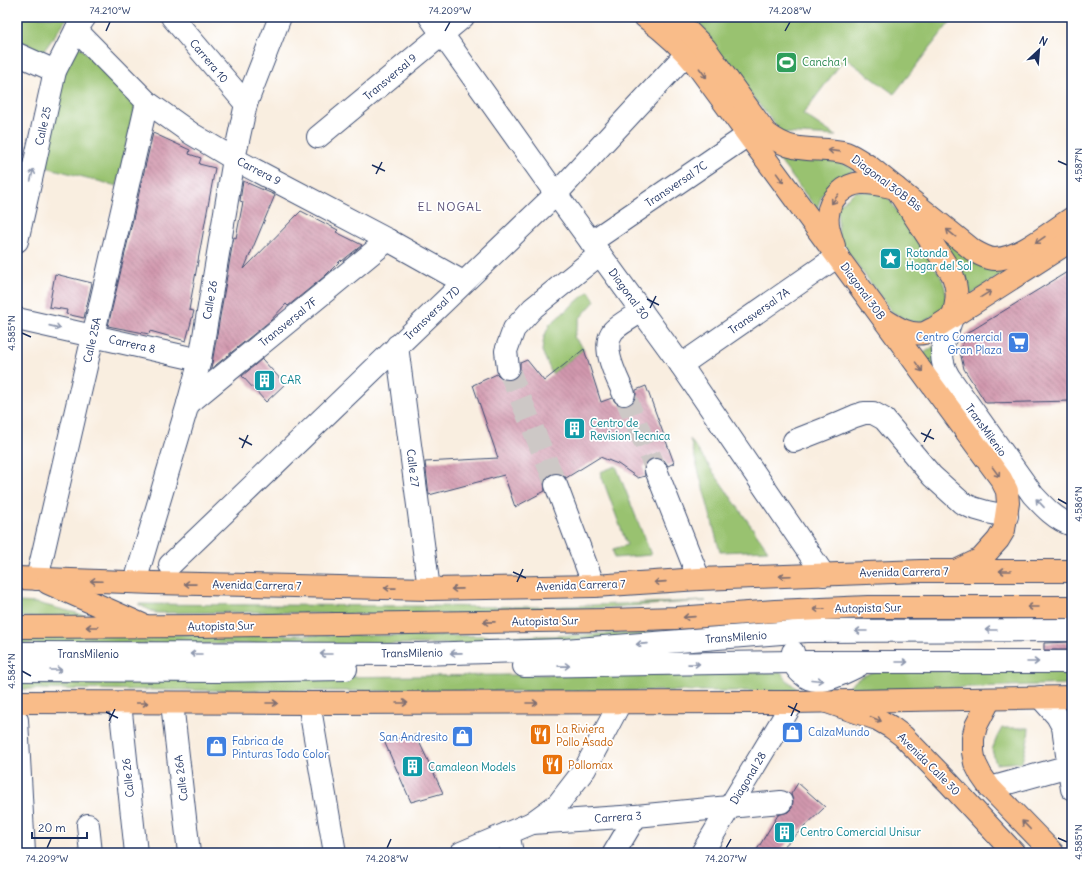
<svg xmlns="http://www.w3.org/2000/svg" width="1089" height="870" viewBox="0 0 1089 870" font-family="Delius,sans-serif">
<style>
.green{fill:#99c26f;stroke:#5a7866}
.building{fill:url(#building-back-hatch)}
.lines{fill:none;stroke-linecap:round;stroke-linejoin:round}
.minor-tunnel{stroke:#cdc8c6;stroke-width:22;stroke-dasharray:22 11;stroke-linecap:butt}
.minor-casing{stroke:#3c4c72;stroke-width:24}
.major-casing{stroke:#3c4c72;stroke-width:24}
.highway-casing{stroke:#3c4c72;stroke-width:24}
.minor{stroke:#fff;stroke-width:22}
.major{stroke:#f9bc89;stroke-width:22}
.highway{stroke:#f9bc89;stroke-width:22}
.oneway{stroke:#7f6e71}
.oneway2{stroke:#8d97ae}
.ticks{fill:none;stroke:#1b2f5e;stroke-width:1.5}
.labels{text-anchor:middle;stroke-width:3.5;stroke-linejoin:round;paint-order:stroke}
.street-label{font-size:11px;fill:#1b2f5e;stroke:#fff}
.leisure-label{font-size:11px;fill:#27864d;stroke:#fff;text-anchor:start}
.culture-label{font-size:11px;fill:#0d838f;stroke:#fff;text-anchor:start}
.shop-label{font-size:11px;fill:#366cbe;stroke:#fff;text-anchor:end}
.food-label{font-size:11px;fill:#c56008;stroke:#fff;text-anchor:start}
.neighbourhood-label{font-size:12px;letter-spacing:1px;fill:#5b537a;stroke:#fff}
.neatline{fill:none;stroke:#1b2f5e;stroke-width:1.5}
.ticks-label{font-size:10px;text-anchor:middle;fill:#1b2f5e}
</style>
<defs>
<pattern id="building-back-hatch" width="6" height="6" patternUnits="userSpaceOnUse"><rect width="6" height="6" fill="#d197ad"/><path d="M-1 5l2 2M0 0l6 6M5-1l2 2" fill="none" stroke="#a97c90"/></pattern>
</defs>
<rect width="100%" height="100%" fill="#fff"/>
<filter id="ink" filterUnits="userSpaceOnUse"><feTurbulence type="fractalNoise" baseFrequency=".025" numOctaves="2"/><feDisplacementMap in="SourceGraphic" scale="8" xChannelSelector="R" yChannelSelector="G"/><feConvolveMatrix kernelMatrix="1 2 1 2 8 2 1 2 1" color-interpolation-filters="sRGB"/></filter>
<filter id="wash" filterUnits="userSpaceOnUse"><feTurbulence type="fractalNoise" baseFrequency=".012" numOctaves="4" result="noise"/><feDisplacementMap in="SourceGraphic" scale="16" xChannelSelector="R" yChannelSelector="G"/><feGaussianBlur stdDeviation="0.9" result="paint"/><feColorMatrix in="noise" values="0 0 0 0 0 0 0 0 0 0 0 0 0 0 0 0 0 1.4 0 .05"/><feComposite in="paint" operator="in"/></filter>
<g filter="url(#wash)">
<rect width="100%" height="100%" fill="#f9eee0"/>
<g class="green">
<path d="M17 17H68L43 52 17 39Z"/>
<path d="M684 17H954L894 94 845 58 803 114 836 136 782 133 703 35Z"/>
<path d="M77 44 136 104 117 186 42 166 61 72Z"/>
<path d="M769 147 831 158 856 169 838 178 822 195 817 209Z"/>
<path d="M856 191 885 193 940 275C946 288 948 295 944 309L928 319 921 322H914L908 321 892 312 839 240 837 206Z"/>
<path d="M935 233 1011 268 966 298Z"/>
<path d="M589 291 595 301 580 318 574 337 584 349 552 374 542 351 544 337 550 324Z"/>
<path d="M934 346 936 376 921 355Z"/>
<path d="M690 439 768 550 720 552Z"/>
<path d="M616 466 651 555 614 558 613 549 627 545 600 472Z"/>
<path d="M706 601 547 612 387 615 261 612 155 613 138 604 538 607Z"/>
<path d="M17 602 37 603 80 614 89 618 17 617Z"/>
<path d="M724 628 552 644H17V634L552 636Z"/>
<path d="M878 671H1072V684L845 691C855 680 863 674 878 671Z"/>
<path d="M781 672 787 680 800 691H326L17 689V678L328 677Z"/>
<path d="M1002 728H1029L1028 739 1022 762 996 764 992 750 997 737Z"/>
</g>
<g id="blocks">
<g class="building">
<path d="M153 133 190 150 189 154 201 158 199 164 215 168 189 310 194 311 186 341 150 331 149 334 108 326Z"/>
<path d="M243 181 275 195 244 269 301 211 338 230 336 232 362 245 342 261 341 260 325 276 288 306 286 304 270 321 211 369 232 247 234 237 236 238 243 202 240 201Z"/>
<path d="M1072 269V401L986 403 964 369 960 352 966 334Z"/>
<path d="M55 274 92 283 84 318 66 314 67 310 49 307Z"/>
<path d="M584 349 601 402 612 398 617 404 623 406H629L634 401 636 396V390L646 386 674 463 668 466 664 460 658 458 651 459 646 463 644 468 645 476 638 478 618 464 600 457 566 478 564 475 558 473H551L547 477 544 483 545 491 515 507 504 475 429 495 425 462 498 458 473 385 497 374 503 380H510L515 378 520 373V363L527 360 544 381Z"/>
<path d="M262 359 285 384 266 402 242 376Z"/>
<path d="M1072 642V650H1044V643Z"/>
<path d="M416 735 443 793 411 802 384 741Z"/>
<path d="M798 783 825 807 777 853H755L778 815 788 812 792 808 793 801 791 794Z"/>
</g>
</g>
</g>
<g filter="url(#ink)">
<use href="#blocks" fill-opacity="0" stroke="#3c4c72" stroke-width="1"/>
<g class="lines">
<g class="minor-tunnel">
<path d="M508 368 556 485"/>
<path d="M624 394 656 470"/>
</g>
<defs>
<g id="minor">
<path d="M172 17 246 104"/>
<path d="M430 17 556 194 681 365 824 575"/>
<path d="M76 30 147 102 192 134 234 159 388 240 463 282"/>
<path d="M17 54 55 71"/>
<path d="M318 137 463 17"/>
<path d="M17 241 32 175 55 71 76 30 85 17"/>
<path d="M591 242 761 126"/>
<path d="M953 315C945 339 935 354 949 377L1033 495C1044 507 1056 520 1072 525"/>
<path d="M17 319 200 360"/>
<path d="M397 346 429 589"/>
<path d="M681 365 838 256"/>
<path d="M508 368 506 351 514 329 533 308 600 254"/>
<path d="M624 394C617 377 600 348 613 331 618 325 634 316 642 311"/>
<path d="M188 404 388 240"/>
<path d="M794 441 827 428 855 416 864 413H873L884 419 932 476 962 503 973 508 987 512 1007 516"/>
<path d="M656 470 699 579"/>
<path d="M556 485 594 586"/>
<path d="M170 565 556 194 687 53"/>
<path d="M37 579 147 102"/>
<path d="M135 582 188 404 200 360 234 159 246 104 280 17"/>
<path d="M793 652C793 662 794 667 802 674 818 689 842 673 858 666"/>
<path d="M17 653 418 654 565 650 806 631 1072 630"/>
<path d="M524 666 793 662H1072"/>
<path d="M17 670 217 671 346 669"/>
<path d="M1040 697 1057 716 1063 727 1072 789"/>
<path d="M120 703 136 853"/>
<path d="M172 703 189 853"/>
<path d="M309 703 335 853"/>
<path d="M17 720 24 853"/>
<path d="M990 788 1069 766"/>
<path d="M532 823 558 804 585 769 620 703"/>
<path d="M88 825 91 853"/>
<path d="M508 833 512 853"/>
<path d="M461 853 532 823 636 816 781 802"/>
<path d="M614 853 636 816"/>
<path d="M702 853 793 702"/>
</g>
<g id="major">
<path d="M645 17C665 32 683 48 698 67L1001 479 1007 491 1008 503 1004 530 998 540 981 559 958 570"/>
<path d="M673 17 691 34 705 48 766 133C774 139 783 145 794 147 810 151 829 148 846 153 854 156 862 162 870 167L974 251C981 255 988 259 995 259 1019 259 1052 231 1072 218"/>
<path d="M834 246C831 236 826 226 828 215 829 199 845 184 861 183 873 182 885 186 896 188L952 274C958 288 958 300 953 315"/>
<path d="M885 320C896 327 910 336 924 333 927 332 930 330 933 329L1072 240"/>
<path d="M17 578 153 583 429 589 594 586 699 579 921 571H1072"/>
<path d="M48 583 145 626"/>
<path d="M990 699 976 726 973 738V752L975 763 981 775 990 788 1053 853"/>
<path d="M827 702 877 719 891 727 903 736 949 783 1014 853"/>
</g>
<g id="highway">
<path d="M17 627 200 626 609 620 676 618 775 611 868 607H1072"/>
<path d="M17 702 309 703 793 702 1072 697"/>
</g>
</defs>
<use href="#minor" class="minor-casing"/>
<use href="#major" class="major-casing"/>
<use href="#highway" class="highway-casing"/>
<use href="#minor" class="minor"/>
<use href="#major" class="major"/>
<use href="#highway" class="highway"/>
</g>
<defs><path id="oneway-shaft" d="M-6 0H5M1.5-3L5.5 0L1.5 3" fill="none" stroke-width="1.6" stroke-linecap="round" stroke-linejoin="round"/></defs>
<g class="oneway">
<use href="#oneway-shaft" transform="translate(703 73) rotate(53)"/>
<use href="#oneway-shaft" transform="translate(834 151) rotate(-173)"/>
<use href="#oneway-shaft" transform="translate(780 178) rotate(54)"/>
<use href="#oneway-shaft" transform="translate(835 199) rotate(126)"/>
<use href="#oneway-shaft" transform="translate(951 233) rotate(-141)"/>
<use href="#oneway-shaft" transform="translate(1040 240) rotate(145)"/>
<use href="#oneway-shaft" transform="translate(986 294) rotate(-32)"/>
<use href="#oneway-shaft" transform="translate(919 367) rotate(54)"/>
<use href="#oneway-shaft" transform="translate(996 472) rotate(54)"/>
<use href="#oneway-shaft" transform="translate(1005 571) rotate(180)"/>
<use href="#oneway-shaft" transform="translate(785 576) rotate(178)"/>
<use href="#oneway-shaft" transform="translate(96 581) rotate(-178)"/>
<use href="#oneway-shaft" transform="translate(660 582) rotate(176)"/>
<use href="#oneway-shaft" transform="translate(190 584) rotate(-179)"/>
<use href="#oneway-shaft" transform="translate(390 588) rotate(-179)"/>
<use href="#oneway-shaft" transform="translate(457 589) rotate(179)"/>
<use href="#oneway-shaft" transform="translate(1033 607) rotate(-180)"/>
<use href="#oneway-shaft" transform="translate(819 609) rotate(178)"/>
<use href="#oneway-shaft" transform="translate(689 617) rotate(176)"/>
<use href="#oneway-shaft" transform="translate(489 622) rotate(179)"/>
<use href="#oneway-shaft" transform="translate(92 627) rotate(180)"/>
<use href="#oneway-shaft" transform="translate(142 703)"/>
<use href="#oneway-shaft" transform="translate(272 703)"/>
<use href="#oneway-shaft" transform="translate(402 703)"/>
<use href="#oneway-shaft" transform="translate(532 703)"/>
<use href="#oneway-shaft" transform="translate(876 719) rotate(23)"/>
<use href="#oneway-shaft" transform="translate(1026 825) rotate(-134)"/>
</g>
<g class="oneway2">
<use href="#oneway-shaft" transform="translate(32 175) rotate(-77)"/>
<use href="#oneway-shaft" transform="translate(55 327) rotate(13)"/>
<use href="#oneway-shaft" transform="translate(1040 503) rotate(-133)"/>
<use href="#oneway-shaft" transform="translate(991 630) rotate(180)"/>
<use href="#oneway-shaft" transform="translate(861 631) rotate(180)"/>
<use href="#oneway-shaft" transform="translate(642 644) rotate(176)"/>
<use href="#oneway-shaft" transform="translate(456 653) rotate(179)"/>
<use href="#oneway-shaft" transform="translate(196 654) rotate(180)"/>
<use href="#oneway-shaft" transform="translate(326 654) rotate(180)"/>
<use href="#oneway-shaft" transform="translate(902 662)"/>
<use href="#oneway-shaft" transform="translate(1033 662)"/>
<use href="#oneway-shaft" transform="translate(694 664) rotate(-1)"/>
<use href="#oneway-shaft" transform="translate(564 666) rotate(-1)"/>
<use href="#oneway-shaft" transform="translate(56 670)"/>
<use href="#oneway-shaft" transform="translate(817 680) rotate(5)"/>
</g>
</g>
<path class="ticks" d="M106 31 110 22M445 31 450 22M785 31 790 22M1058 161 1067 165M372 165 385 171M376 174 382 162M647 299 659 305M650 308 656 296M22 333 31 337M921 433 934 439M239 438 252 445M924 442 931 429M242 448 248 435M1058 499 1067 504M513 572 526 578M517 582 523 569M22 671 31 676M788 706 800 712M106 712 118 718M791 716 797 703M109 721 115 709M1058 838 1067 842M47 848 51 839M387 848 391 839M726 848 731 839"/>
<defs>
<symbol id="stadium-square" viewBox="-11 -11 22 22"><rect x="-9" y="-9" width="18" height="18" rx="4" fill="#2e9e5b" stroke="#fff"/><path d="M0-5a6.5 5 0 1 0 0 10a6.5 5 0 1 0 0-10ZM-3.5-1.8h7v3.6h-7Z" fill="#fff"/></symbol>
<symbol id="sight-square" viewBox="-11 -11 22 22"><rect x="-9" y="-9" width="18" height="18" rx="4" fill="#0f9aa8" stroke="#fff"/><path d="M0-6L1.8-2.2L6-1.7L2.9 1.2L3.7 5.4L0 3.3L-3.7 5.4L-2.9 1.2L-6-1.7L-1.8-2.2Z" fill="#fff"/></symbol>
<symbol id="supermarket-square" viewBox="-11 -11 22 22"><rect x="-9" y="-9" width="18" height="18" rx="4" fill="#3f7fe0" stroke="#fff"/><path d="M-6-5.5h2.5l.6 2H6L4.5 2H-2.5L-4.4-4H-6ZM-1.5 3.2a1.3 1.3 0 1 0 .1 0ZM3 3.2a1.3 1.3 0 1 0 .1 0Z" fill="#fff"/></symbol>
<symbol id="building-square" viewBox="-11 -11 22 22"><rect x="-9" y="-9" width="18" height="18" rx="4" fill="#0f9aa8" stroke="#fff"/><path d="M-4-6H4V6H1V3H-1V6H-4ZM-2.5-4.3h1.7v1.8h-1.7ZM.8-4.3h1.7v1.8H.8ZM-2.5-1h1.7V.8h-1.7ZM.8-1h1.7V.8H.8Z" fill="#fff"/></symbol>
<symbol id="shop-square" viewBox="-11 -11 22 22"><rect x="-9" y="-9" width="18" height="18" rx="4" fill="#3f7fe0" stroke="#fff"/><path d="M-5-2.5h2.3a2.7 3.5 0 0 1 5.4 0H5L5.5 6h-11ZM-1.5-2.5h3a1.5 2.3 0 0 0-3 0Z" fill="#fff"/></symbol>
<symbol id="restaurant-square" viewBox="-11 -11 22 22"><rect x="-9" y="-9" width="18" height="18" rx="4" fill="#e8710a" stroke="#fff"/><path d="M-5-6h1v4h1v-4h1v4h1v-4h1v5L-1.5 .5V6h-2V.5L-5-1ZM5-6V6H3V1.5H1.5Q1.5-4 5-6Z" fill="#fff"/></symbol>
</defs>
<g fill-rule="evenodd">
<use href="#stadium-square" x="774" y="50" width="25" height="25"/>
<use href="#sight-square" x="878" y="246" width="25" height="25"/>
<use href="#supermarket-square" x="1006" y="330" width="25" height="25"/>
<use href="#building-square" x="252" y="368" width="25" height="25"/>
<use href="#building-square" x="562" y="416" width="25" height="25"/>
<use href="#shop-square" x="780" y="720" width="25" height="25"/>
<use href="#restaurant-square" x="528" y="722" width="25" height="25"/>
<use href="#shop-square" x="450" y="724" width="25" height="25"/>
<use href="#shop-square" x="204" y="734" width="25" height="25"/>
<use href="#restaurant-square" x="540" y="752" width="25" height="25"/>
<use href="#building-square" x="400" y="754" width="25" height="25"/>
<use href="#building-square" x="772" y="820" width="25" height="25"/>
</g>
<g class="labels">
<g class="street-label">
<text transform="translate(209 61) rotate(50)" y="4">Carrera 10</text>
<text transform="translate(390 77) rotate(-40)" y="4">Transversal 9</text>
<text transform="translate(43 126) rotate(-78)" y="4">Calle 25</text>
<text transform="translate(259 171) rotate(27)" y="4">Carrera 9</text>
<text transform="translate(887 183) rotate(37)" y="4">Diagonal 30B Bis</text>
<text transform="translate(676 184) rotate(-34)" y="4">Transversal 7C</text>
<text transform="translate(863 291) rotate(54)" y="4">Diagonal 30B</text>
<text transform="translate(629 294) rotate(54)" y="4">Diagonal 30</text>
<text transform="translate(210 300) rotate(-80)" y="4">Calle 26</text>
<text transform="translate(759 311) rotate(-35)" y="4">Transversal 7A</text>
<text transform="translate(432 313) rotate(-44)" y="4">Transversal 7D</text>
<text transform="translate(288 322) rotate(-39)" y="4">Transversal 7F</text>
<text transform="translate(92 340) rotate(-77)" y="4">Calle 25A</text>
<text transform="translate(132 344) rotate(13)" y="4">Carrera 8</text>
<text transform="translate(986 430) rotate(54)" y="4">TransMilenio</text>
<text transform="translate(413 468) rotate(83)" y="4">Calle 27</text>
<text transform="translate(904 572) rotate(-1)" y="4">Avenida Carrera 7</text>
<text transform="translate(257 585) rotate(1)" y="4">Avenida Carrera 7</text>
<text transform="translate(581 585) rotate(-2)" y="4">Avenida Carrera 7</text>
<text transform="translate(868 608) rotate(-1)" y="4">Autopista Sur</text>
<text transform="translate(545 621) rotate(-1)" y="4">Autopista Sur</text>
<text transform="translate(221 626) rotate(-1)" y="4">Autopista Sur</text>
<text transform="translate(736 637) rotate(-4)" y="4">TransMilenio</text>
<text transform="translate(412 653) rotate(-1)" y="4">TransMilenio</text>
<text x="88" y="658">TransMilenio</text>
<text transform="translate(929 764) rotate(45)" y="4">Avenida Calle 30</text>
<text transform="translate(128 778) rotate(-96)" y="4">Calle 26</text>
<text transform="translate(181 778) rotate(-97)" y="4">Calle 26A</text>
<text transform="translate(748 778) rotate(-59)" y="4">Diagonal 28</text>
<text transform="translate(618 817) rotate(-4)" y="4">Carrera 3</text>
</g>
<g class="leisure-label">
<text x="802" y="66">Cancha 1</text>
</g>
<g class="culture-label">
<text x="906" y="257">Rotonda<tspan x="906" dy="13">Hogar del Sol</tspan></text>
<text x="280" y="384">CAR</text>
<text x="590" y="427">Centro de<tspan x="590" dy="13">Revision Tecnica</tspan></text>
<text x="428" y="771">Camaleon Models</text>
<text x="800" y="836">Centro Comercial Unisur</text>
</g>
<g class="shop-label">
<text x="1002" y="341">Centro Comercial<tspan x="1002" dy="13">Gran Plaza</tspan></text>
<text x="808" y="736" text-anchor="start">CalzaMundo</text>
<text x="448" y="741">San Andresito</text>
<text x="232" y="745" text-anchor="start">Fabrica de<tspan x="232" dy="13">Pinturas Todo Color</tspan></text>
</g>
<g class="food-label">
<text x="556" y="733">La Riviera<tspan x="556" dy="13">Pollo Asado</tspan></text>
<text x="568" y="769">Pollomax</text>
</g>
<g class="neighbourhood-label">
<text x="450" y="211">EL NOGAL</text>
</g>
</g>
<rect width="1089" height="870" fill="none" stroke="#fff" stroke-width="44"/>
<g transform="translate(1039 50) rotate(26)" stroke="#ffffff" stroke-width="3" paint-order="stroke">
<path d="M0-3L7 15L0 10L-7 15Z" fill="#1b2f5e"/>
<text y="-6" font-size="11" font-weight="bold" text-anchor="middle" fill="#1b2f5e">N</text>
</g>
<path d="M32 832v6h55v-6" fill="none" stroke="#1b2f5e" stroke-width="2"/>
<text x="38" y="832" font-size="12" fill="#1b2f5e" stroke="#ffffff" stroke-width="3" paint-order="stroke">20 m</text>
<rect x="22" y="22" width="1045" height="826" class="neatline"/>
<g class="ticks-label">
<text x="110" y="14">74.210°W</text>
<text x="450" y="14">74.209°W</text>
<text x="790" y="14">74.208°W</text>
<text transform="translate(1078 165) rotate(-90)" y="4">4.587°N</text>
<text transform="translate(11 333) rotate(-90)" y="4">4.585°N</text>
<text transform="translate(1078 504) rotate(-90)" y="4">4.586°N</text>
<text transform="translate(11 671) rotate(-90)" y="4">4.584°N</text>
<text transform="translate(1078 842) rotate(-90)" y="4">4.585°N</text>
<text x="47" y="862">74.209°W</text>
<text x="387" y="862">74.208°W</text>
<text x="726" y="862">74.207°W</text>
</g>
</svg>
